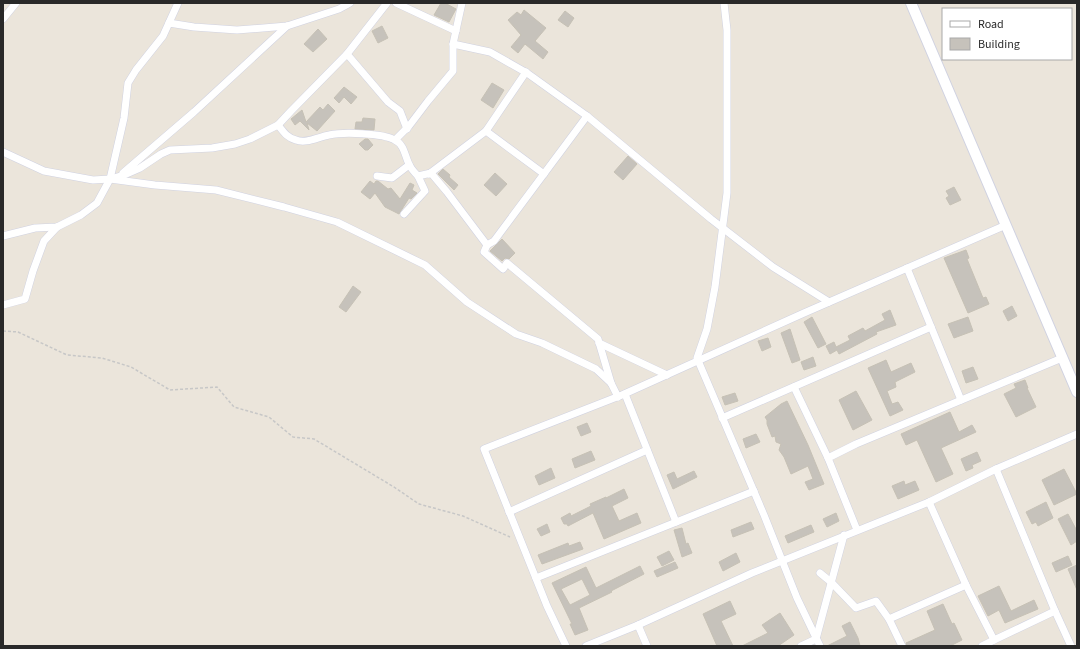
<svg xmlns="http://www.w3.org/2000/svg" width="1080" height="649" viewBox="0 0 1080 649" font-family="'Source Sans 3',sans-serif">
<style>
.building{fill:#c6c2bb;stroke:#c6c1b5;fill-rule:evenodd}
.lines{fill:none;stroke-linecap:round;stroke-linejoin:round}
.street-casing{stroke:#d0d2e1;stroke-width:8}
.secondary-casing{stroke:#d0d2e1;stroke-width:12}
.path{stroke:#c7c7c7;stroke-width:1.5;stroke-dasharray:3 2;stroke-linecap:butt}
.street{stroke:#fff;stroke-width:7}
.secondary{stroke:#fff;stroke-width:10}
</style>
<rect width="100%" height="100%" fill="#ebe5db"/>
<g class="building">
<path d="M441 3H445L456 9 449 22 434 15Z"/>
<path d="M524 10 546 28 535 41 548 52 543 59 525 44 518 53 511 47 521 35 508 20 517 12 521 15Z"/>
<path d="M565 11 574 18 568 27 558 20Z"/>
<path d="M382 26 388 38 378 43 372 31Z"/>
<path d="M318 29 327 39 313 52 304 44Z"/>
<path d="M492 83 504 90 493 108 481 100Z"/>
<path d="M344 87 357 97 351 104 344 97 339 103 334 98Z"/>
<path d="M328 104 335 111 317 131 307 123 309 130 300 121 295 125 291 119 302 110 306 122 320 107 323 110Z"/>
<path d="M363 118 375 119 374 130 355 129 356 122H362Z"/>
<path d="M365 139H368L373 145 368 150H365L359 144Z"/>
<path d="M628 156 637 164 623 180 614 172Z"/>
<path d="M443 169 450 175 449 177 458 185 454 190 438 174Z"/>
<path d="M495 173 507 184 496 196 484 185Z"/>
<path d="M370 181 374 184 376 181H378L388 189 391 188 400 199 410 183 414 185 412 190 417 193 411 199 409 198 399 214 385 207 375 193 370 199 361 192Z"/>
<path d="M954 187 961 200 950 205 946 198 949 196 946 191Z"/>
<path d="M502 239 515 253 509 259 505 258 502 261 490 251Z"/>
<path d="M966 250 969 258 967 259 983 298 986 297 989 304 968 313 944 258Z"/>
<path d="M353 286 361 292 346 312 339 307Z"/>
<path d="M1012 306 1017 316 1008 321 1003 311Z"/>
<path d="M890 310 896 325 876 332 877 334 839 354 837 350 830 354 826 346 834 342 836 347 850 340 848 336 863 328 865 331 885 320 882 314Z"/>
<path d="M812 317 826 344 818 348 804 322Z"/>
<path d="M968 317 973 331 954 338 948 324Z"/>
<path d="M790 329 800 360 792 363 781 333Z"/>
<path d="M768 338 771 347 762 351 758 341Z"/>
<path d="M813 357 816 366 804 370 801 362Z"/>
<path d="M886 360 891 372 911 363 915 372 895 382 896 387 887 391 892 404 898 402 903 410 890 416 868 368Z"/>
<path d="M973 367 978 379 966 383 962 371Z"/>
<path d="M1025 380 1028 388H1027L1036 407 1016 417 1004 394 1016 388 1014 384Z"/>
<path d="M856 391 872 420 853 430 839 400Z"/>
<path d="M735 393 738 401 725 405 722 397Z"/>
<path d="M787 401 808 445 824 484 809 490 805 482 813 479 808 466 791 474 784 457 779 450 781 444 776 442 775 436 772 437 767 424V420L765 417 781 404Z"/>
<path d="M950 412 959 432 972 425 976 432 941 448 953 474 936 482 917 440 906 445 901 434Z"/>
<path d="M587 423 591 432 581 436 577 427Z"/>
<path d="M756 434 760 442 746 448 743 439Z"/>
<path d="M591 451 595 460 575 468 572 459Z"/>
<path d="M977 452 981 461 972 465 973 468 966 471 961 459Z"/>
<path d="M551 468 555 478 539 485 535 476Z"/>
<path d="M1064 469 1077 494 1054 505 1042 480Z"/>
<path d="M694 471 697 477 673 489 667 475 674 472 677 479Z"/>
<path d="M904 481 905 485 915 481 919 490 898 499 892 486Z"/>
<path d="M624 489 628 498 612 506 619 521 637 513 641 523 604 539 593 513 568 526 567 524H564L561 518 570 513 571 516 591 506 590 504 606 497V498Z"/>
<path d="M1046 502 1053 518 1038 526 1036 522 1032 524 1026 512Z"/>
<path d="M836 513 839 521 827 527 823 519Z"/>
<path d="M1068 514 1077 531V541L1071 545 1058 519Z"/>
<path d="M751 522 754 529 733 537 731 530Z"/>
<path d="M547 524 550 532 541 536 537 529Z"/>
<path d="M811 525 814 532 788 543 785 536Z"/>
<path d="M682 528 686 544 688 543 692 553 682 557 674 530Z"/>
<path d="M580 542 583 549 542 564 538 555 568 543 569 546Z"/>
<path d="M669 551 674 560 662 566 657 557Z"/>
<path d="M736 553 740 562 723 571 719 562Z"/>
<path d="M1068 556 1072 565 1056 572 1052 563Z"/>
<path d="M675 562 678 568 657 577 654 571Z"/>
<path d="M1077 565V590L1068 569Z"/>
<path d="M640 566 644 574 611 591 612 592 579 608 588 630 575 635 570 624H572L552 583 586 567 596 588ZM582 579 590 595 570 605 561 589Z"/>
<path d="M999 586 1011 611 1034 600 1038 609 1005 623 999 610 988 616 978 596Z"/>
<path d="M730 601 736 614 721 621 733 646H717L703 614Z"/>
<path d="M943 604 952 624 954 623 962 640 950 646H907L906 643 935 630 927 611Z"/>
<path d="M780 613 794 635 778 646H742L768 633 762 625Z"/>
<path d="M850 622 858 638 860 646H827L847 636 842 626Z"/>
</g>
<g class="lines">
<defs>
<g id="street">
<path d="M178 3 163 36 136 70 128 83 124 118 110 179 155 185 216 190 284 207 337 222 425 265 467 302 516 334 542 343 596 369 611 383 618 397"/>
<path d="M396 3 456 31"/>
<path d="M724 3 727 30V193L715 287 707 329 697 358 764 515 797 598 820 646"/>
<path d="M3 19 16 3"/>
<path d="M169 23 194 27 237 30 287 26 339 9 350 3"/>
<path d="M453 44 490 52 527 73 587 116 711 219 773 267 829 302"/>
<path d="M347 54 388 102 400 111 407 129"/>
<path d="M278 125C283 131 287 138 296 140 306 144 318 137 329 135 343 132 382 133 395 140 405 145 405 158 410 166 412 170 415 173 418 176L431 173 447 192 487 245 484 252 503 269 507 263 598 339 611 383"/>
<path d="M486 131 544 174"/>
<path d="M395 140 409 126 428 101 453 71V44L462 3"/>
<path d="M3 152 44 171 93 180 110 179 124 175 140 168 161 154 170 150 212 148 235 144 250 139 278 125 291 111 347 54 387 3"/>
<path d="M123 173 194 112 287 26"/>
<path d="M429 174 486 131 526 72"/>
<path d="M377 176 392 178 409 165"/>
<path d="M404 214 425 191 418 176"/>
<path d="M3 236 35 228 57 227 81 215 97 203 110 179"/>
<path d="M487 245 494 241 587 116"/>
<path d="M907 268 961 400"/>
<path d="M3 305 25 299 33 271 44 241 57 227"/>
<path d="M599 343 667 375"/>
<path d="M794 387 828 458"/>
<path d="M625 394 676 522"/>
<path d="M722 418 931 327"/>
<path d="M929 502 966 585 994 640 1055 611 996 469"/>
<path d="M509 512 647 450"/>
<path d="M857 530 828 458 856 444 1062 358"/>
<path d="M820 573 831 582 856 608 876 601 889 619"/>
<path d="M536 578 754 491"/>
<path d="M1055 611 1071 646"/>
<path d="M638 625 647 646"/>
<path d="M566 646 547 606 484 449 622 395 804 313 1006 225"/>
<path d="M586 646 638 625 752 573 929 502 996 469 1077 434"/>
<path d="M801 646 816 639 844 535"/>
<path d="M902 646 889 619 966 585"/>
<path d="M982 646 994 640"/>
</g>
<path id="secondary" d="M911 3 1077 392"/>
</defs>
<use href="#street" class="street-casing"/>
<use href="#secondary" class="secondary-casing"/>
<path class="path" d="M3 331 18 332 67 355 102 358 131 367 170 390 217 387 234 407 269 417 293 437 314 439 394 487 419 504 463 516 510 537"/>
<use href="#street" class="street"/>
<use href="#secondary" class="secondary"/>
</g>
<rect width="1080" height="649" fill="none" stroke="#292929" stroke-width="8"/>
<rect x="942" y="8" width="130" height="52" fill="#ffffff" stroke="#a9a9a9"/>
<rect x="950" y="21" width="20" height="6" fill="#ffffff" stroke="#a9a9a9"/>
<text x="978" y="28" font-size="12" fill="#292929">Road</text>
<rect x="950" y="38" width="20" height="12" fill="#c6c2bb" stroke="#a9a9a9"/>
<text x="978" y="48" font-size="12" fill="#292929">Building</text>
</svg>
